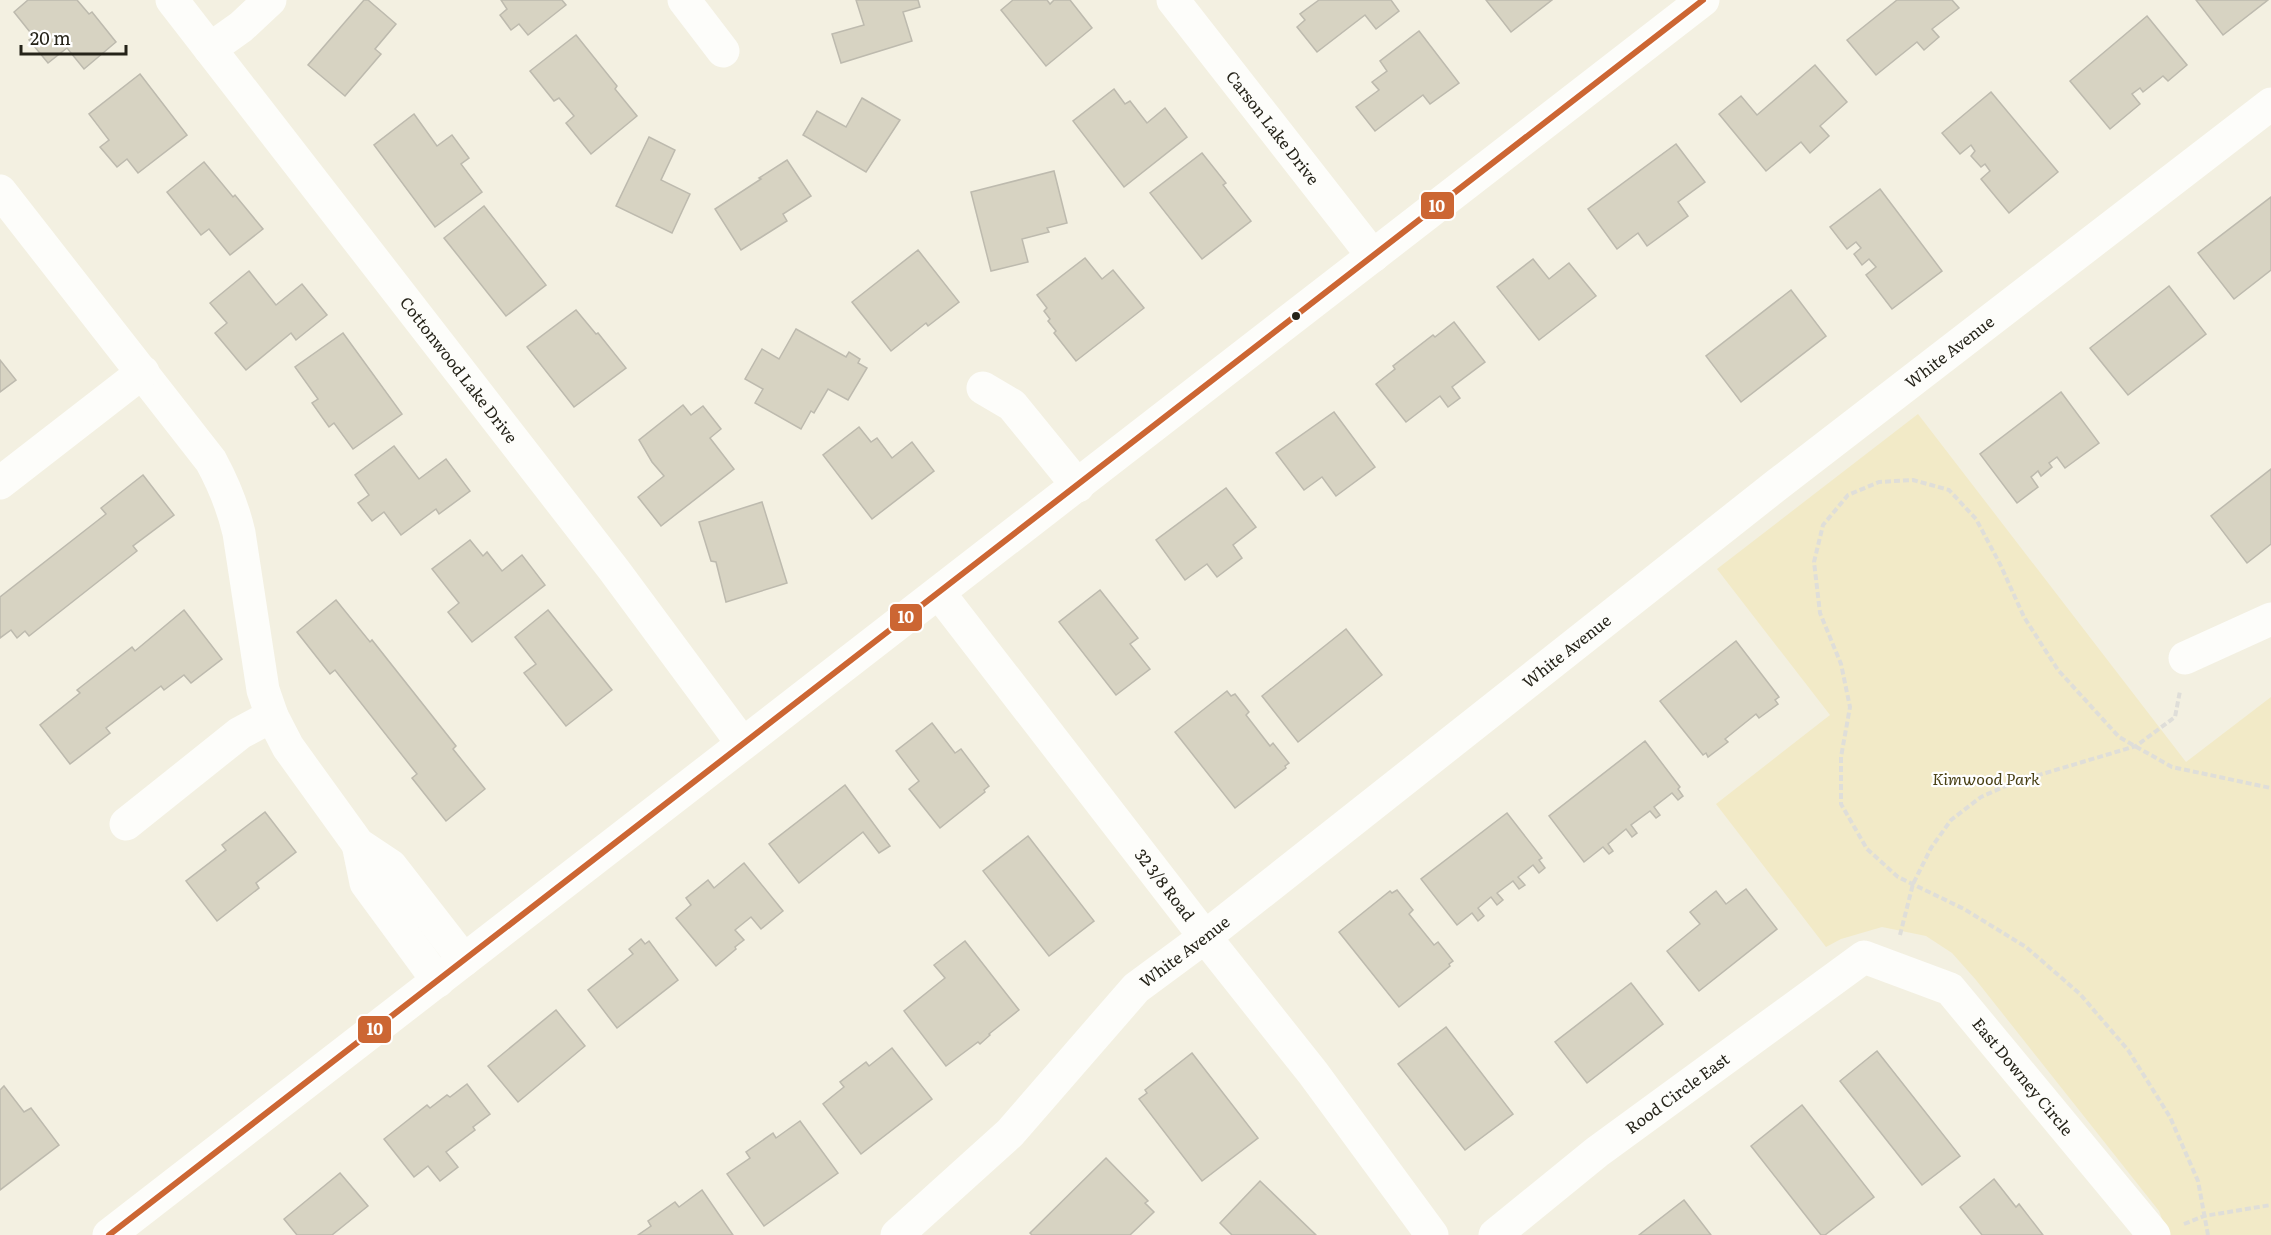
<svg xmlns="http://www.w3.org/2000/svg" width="2271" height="1235" viewBox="0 0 2271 1235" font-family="Literata,serif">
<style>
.green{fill:#f2eac7}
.building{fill:#d7d3c2;stroke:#bdbaae;stroke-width:1.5}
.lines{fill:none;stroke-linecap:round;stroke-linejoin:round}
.path{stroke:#dfded9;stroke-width:4;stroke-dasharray:6 3;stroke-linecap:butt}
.minor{stroke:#fdfdfa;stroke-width:33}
.major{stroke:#fdfdfa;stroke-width:33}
.bus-1-casing{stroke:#fff;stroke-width:10}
.bus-1{stroke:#c63;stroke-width:6}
.bus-dot{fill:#252319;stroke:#fff;stroke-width:2}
.labels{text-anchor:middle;stroke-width:4.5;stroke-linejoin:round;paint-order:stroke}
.street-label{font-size:16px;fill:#252319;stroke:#fff}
.park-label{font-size:16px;font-style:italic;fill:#483f13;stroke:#fff}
.line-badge{stroke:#fff;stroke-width:2}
.badge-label{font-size:16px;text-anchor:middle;font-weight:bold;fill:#fff}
</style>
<rect width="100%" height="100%" fill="#f3f0e1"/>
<path class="green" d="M1918 414 2186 762 2271 697V1235H2168L2159 1211 1976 980 1952 953 1926 936 1882 927 1841 939 1826 947 1716 804 1830 715 1717 569Z"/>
<g class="building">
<path d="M28 0H77L89 14 92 12 116 42 84 69 67 48 48 63 29 40 34 37 14 12Z"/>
<path d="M364 0H368L396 24 375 49 381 54 345 96 308 65Z"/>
<path d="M501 0H562L566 5 528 35 519 24 511 30 500 15 507 9Z"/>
<path d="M856 0H918L920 7 903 12 912 41 841 63 832 34 864 25Z"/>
<path d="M1013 0H1047L1050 4 1054 0H1070L1092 28 1046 66 1001 10Z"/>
<path d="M1319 0H1391L1399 11 1376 29 1365 15 1317 52 1297 27 1305 20 1300 14Z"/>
<path d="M1486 0H1552L1511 32Z"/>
<path d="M1897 0H1952L1959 8 1932 29 1939 37 1924 50 1917 42 1876 75 1847 40Z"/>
<path d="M2196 0H2268L2223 35Z"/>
<path d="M2147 16 2187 65 2168 81 2163 76 2143 92 2140 88 2132 94 2140 104 2110 129 2070 81Z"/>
<path d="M1419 31 1459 83 1430 104 1423 95 1375 131 1356 107 1379 90 1372 82 1387 71 1380 61Z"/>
<path d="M576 35 617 86 615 89 637 116 591 154 566 123 574 116 559 98 554 101 530 71Z"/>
<path d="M1815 65 1847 102 1820 126 1829 136 1810 153 1801 142 1766 171 1719 114 1741 96 1757 115Z"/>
<path d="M140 74 187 135 138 173 127 159 117 167 100 147 109 140 89 114Z"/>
<path d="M1114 89 1125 104 1130 101 1147 123 1165 108 1187 137 1124 187 1073 121Z"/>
<path d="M1991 92 2058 172 2009 213 1981 179 1990 171 1985 164 1981 167 1971 156 1975 151 1971 145 1960 154 1942 133Z"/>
<path d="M862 98 900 120 866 172 803 135 817 111 846 127Z"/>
<path d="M414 114 437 146 452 135 469 158 461 164 482 192 435 227 374 145Z"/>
<path d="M649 137 675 150 661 180 690 194 672 233 616 206Z"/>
<path d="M1676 144 1705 182 1678 202 1688 216 1647 246 1638 233 1617 249 1588 209Z"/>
<path d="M1202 153 1226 183 1223 185 1251 221 1202 259 1150 193Z"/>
<path d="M787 160 811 196 783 214 787 221 741 250 715 209 761 179 759 178Z"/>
<path d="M204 162 233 197 235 195 263 229 230 255 209 229 201 235 167 192Z"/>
<path d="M1054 171 1067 223 1047 228 1049 232 1022 239 1028 262 991 271 971 192Z"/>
<path d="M1880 189 1942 271 1892 309 1866 275 1876 267 1869 259 1862 265 1854 254 1861 248 1856 242 1847 249 1830 227Z"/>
<path d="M2271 197V270L2234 299 2198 253Z"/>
<path d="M484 206 546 285 506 316 444 238Z"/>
<path d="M918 250 959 302 928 326 926 323 891 351 852 302Z"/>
<path d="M1085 258 1102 279 1113 270 1144 308 1076 361 1054 333 1056 331 1048 321 1050 319 1044 311 1047 308 1037 295Z"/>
<path d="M1533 259 1549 279 1569 263 1596 296 1539 340 1497 287Z"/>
<path d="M249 271 276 305 302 284 327 315 296 340 291 333 246 370 215 333 227 323 210 303Z"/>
<path d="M2169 286 2206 334 2128 395 2090 348Z"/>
<path d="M1791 290 1826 336 1741 402 1706 356Z"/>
<path d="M576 310 596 334 598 333 626 368 574 407 527 347Z"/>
<path d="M1454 322 1485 362 1452 387 1460 398 1448 407 1440 396 1406 422 1376 384 1395 369 1393 366 1433 335 1435 337Z"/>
<path d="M796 329 846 357 849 352 860 359 858 363 867 368 848 400 828 389 814 413 811 411 801 429 755 403 763 389 745 379 762 349 779 359Z"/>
<path d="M343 333 402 414 353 449 334 423 329 427 312 403 318 399 295 367Z"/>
<path d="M0 360 16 380 0 392Z"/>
<path d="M2061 392 2099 443 2065 468 2057 457 2049 463 2052 467 2041 476 2038 471 2031 477 2038 487 2017 503 1980 454Z"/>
<path d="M683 405 691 415 703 406 721 429 710 438 734 469 661 526 638 497 664 476 652 462 639 440Z"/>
<path d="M1334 412 1375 467 1336 496 1322 477 1304 490 1276 453Z"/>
<path d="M859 427 871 442 877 438 892 458 912 442 934 471 872 519 823 455Z"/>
<path d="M394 446 419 479 446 459 470 491 439 514 436 509 401 535 384 512 372 521 358 503 369 495 355 475Z"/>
<path d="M2271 469V544L2247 563 2211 516Z"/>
<path d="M143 475 174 515 133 546 137 551 29 636 25 631 17 638 11 630 0 638V597L106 514 101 508Z"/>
<path d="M1226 488 1256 527 1233 545 1242 558 1217 577 1207 564 1185 580 1156 540Z"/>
<path d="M762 502 787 583 726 602 716 562 711 561 699 522Z"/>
<path d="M470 540 483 556 487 552 502 571 522 555 545 585 472 642 448 612 459 603 432 569Z"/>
<path d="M1100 590 1138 638 1130 644 1150 669 1116 695 1059 622Z"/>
<path d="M336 600 370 642 372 640 456 746 453 749 485 789 446 821 412 778 417 774 335 670 330 674 297 632Z"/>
<path d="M184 610 222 659 191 683 184 675 164 690 161 686 106 728 110 733 70 764 40 725 80 693 77 690 132 647 135 651Z"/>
<path d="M548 610 612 690 566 726 524 673 536 664 515 637Z"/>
<path d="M1346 629 1382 675 1298 742 1262 696Z"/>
<path d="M1736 641 1779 697 1775 700 1778 704 1759 718 1756 714 1725 739 1728 742 1708 757 1706 753 1703 755 1660 701Z"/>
<path d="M1227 691 1231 696 1235 694 1249 712 1246 715 1270 746 1273 743 1289 763 1285 766 1286 768 1235 808 1175 732Z"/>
<path d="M932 723 955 753 961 749 989 786 984 790 985 792 940 828 909 789 919 781 896 751Z"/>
<path d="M1645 741 1680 787 1678 789 1683 796 1678 800 1672 793 1654 807 1660 815 1656 818 1650 811 1631 825 1637 833 1632 837 1626 829 1608 844 1613 851 1609 854 1603 847 1584 862 1549 816Z"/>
<path d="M845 785 890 846 879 853 863 832 799 883 769 844Z"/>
<path d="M265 812 296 852 256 883 259 888 217 921 186 881 226 850 222 845Z"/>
<path d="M1507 813 1542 858 1539 860 1545 868 1539 873 1533 865 1518 877 1525 885 1519 889 1513 881 1497 893 1503 900 1497 905 1491 897 1478 908 1484 916 1478 921 1472 913 1457 925 1421 879Z"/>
<path d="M1028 836 1094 921 1049 956 983 871Z"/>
<path d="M744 863 783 911 761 929 751 917 735 930 744 940 735 947 736 949 716 966 676 918 691 905 686 898 708 880 714 888Z"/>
<path d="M1746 889 1777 929 1699 991 1667 951 1700 924 1690 912 1716 891 1726 904Z"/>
<path d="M1397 890 1413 910 1409 914 1434 945 1438 942 1453 961 1449 964 1450 966 1399 1007 1339 932 1390 891 1392 893Z"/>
<path d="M641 939 645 944 649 941 678 980 617 1028 588 990 633 954 629 949Z"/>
<path d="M965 941 1019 1010 989 1034 990 1035 980 1044 978 1042 946 1066 904 1011 945 978 934 965Z"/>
<path d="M1631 983 1663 1024 1587 1083 1555 1042Z"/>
<path d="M556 1010 585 1046 518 1102 488 1066Z"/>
<path d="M1446 1027 1513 1114 1465 1150 1398 1064Z"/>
<path d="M892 1048 932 1099 861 1154 823 1104 844 1087 840 1082 866 1062 869 1066Z"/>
<path d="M1877 1051 1960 1156 1922 1185 1840 1081Z"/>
<path d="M1192 1053 1258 1138 1202 1181 1139 1099 1147 1093 1145 1090Z"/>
<path d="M467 1084 490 1114 473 1127 475 1130 446 1152 458 1167 440 1181 428 1166 414 1177 384 1139 427 1105 430 1108 447 1095 450 1097Z"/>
<path d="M4 1086 24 1112 31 1108 59 1145 0 1190V1090Z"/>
<path d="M1802 1105 1874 1197 1825 1235H1821L1751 1146Z"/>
<path d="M800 1121 838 1173 764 1226 727 1174 750 1158 746 1152 773 1133 776 1138Z"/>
<path d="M1106 1158 1148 1201 1145 1203 1154 1212 1130 1235H1032L1030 1233Z"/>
<path d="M340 1173 368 1206 332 1235H297L284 1219Z"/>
<path d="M1994 1179 2016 1207 2019 1204 2043 1235H1982L1960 1207Z"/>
<path d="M1260 1181 1316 1235H1232L1220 1223Z"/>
<path d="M702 1190 733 1235H638L651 1226 648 1221 675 1202 679 1207Z"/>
<path d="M1684 1200 1711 1235H1639Z"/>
</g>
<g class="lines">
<g class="path">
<path d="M1900 935 1913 884 1931 848 1951 820 1981 797 2012 783 2136 746 2175 717 2180 691"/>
<path d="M2184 1224 2204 1216 2271 1205"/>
<path d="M2208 1235 2198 1181 2170 1117 2128 1050 2080 994 2026 947 1964 909 1898 877 1867 849 1841 804V757L1850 707 1841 664 1820 613 1814 562 1823 525 1848 495 1879 482 1913 480 1949 490 1976 519 2000 564 2024 617 2058 670 2119 737 2172 767 2271 788"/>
</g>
<g class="minor">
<path id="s1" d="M172 0 614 570 742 743"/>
<path d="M684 0 723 51"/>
<path id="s2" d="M1173 0 1373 256"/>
<path d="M210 49 241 27 270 0"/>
<path d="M0 191 211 461C224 485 233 507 239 533L263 690 272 716 288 747 358 844 391 866 464 960"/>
<path d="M983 388 1012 405 1078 486"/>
<path d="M0 483 143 372"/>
<path id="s3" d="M939 593 1205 937 1313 1073 1432 1235"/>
<path d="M2185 658 2271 619"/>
<path d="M126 824 240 733 272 716"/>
<path d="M358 844 366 883 438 981"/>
<path id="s4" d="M897 1235 1010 1133 1136 988 1205 937 1778 484 2271 104"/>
<path id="s5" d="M1495 1235 1597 1152 1864 957 1950 989 2154 1235"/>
</g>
<path class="major" d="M109 1235 1703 0"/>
<defs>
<path id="bus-1" d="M109 1235 1703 0"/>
</defs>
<use href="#bus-1" class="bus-1-casing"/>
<use href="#bus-1" class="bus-1"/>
</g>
<circle class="bus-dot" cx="1296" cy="316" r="5"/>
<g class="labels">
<g class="street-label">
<text dy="6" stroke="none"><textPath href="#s2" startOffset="162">Carson Lake Drive</textPath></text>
<text dy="6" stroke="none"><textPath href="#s4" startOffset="1377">White Avenue</textPath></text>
<text dy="6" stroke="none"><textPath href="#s1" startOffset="468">Cottonwood Lake Drive</textPath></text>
<text dy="6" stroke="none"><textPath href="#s4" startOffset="891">White Avenue</textPath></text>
<text dy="6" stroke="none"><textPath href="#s3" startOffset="369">32 3/8 Road</textPath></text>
<text dy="6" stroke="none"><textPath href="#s4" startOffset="405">White Avenue</textPath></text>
<text dy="6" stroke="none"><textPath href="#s5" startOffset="668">East Downey Circle</textPath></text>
<text dy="6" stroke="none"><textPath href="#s5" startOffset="231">Rood Circle East</textPath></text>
</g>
<g class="park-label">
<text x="1986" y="785">Kimwood Park</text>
</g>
</g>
<g class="line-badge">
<rect x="1420" y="191" width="35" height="29" rx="6" fill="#c63"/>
<rect x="889" y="603" width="34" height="29" rx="6" fill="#c63"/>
<rect x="357" y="1015" width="35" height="29" rx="6" fill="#c63"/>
</g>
<g class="badge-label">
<text x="1437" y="212">10</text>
<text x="906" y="623">10</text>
<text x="375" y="1035">10</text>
</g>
<path d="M21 45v9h105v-9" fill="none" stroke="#252319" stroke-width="3"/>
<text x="30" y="45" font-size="18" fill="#252319" stroke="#ffffff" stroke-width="4.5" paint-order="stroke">20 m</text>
</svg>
